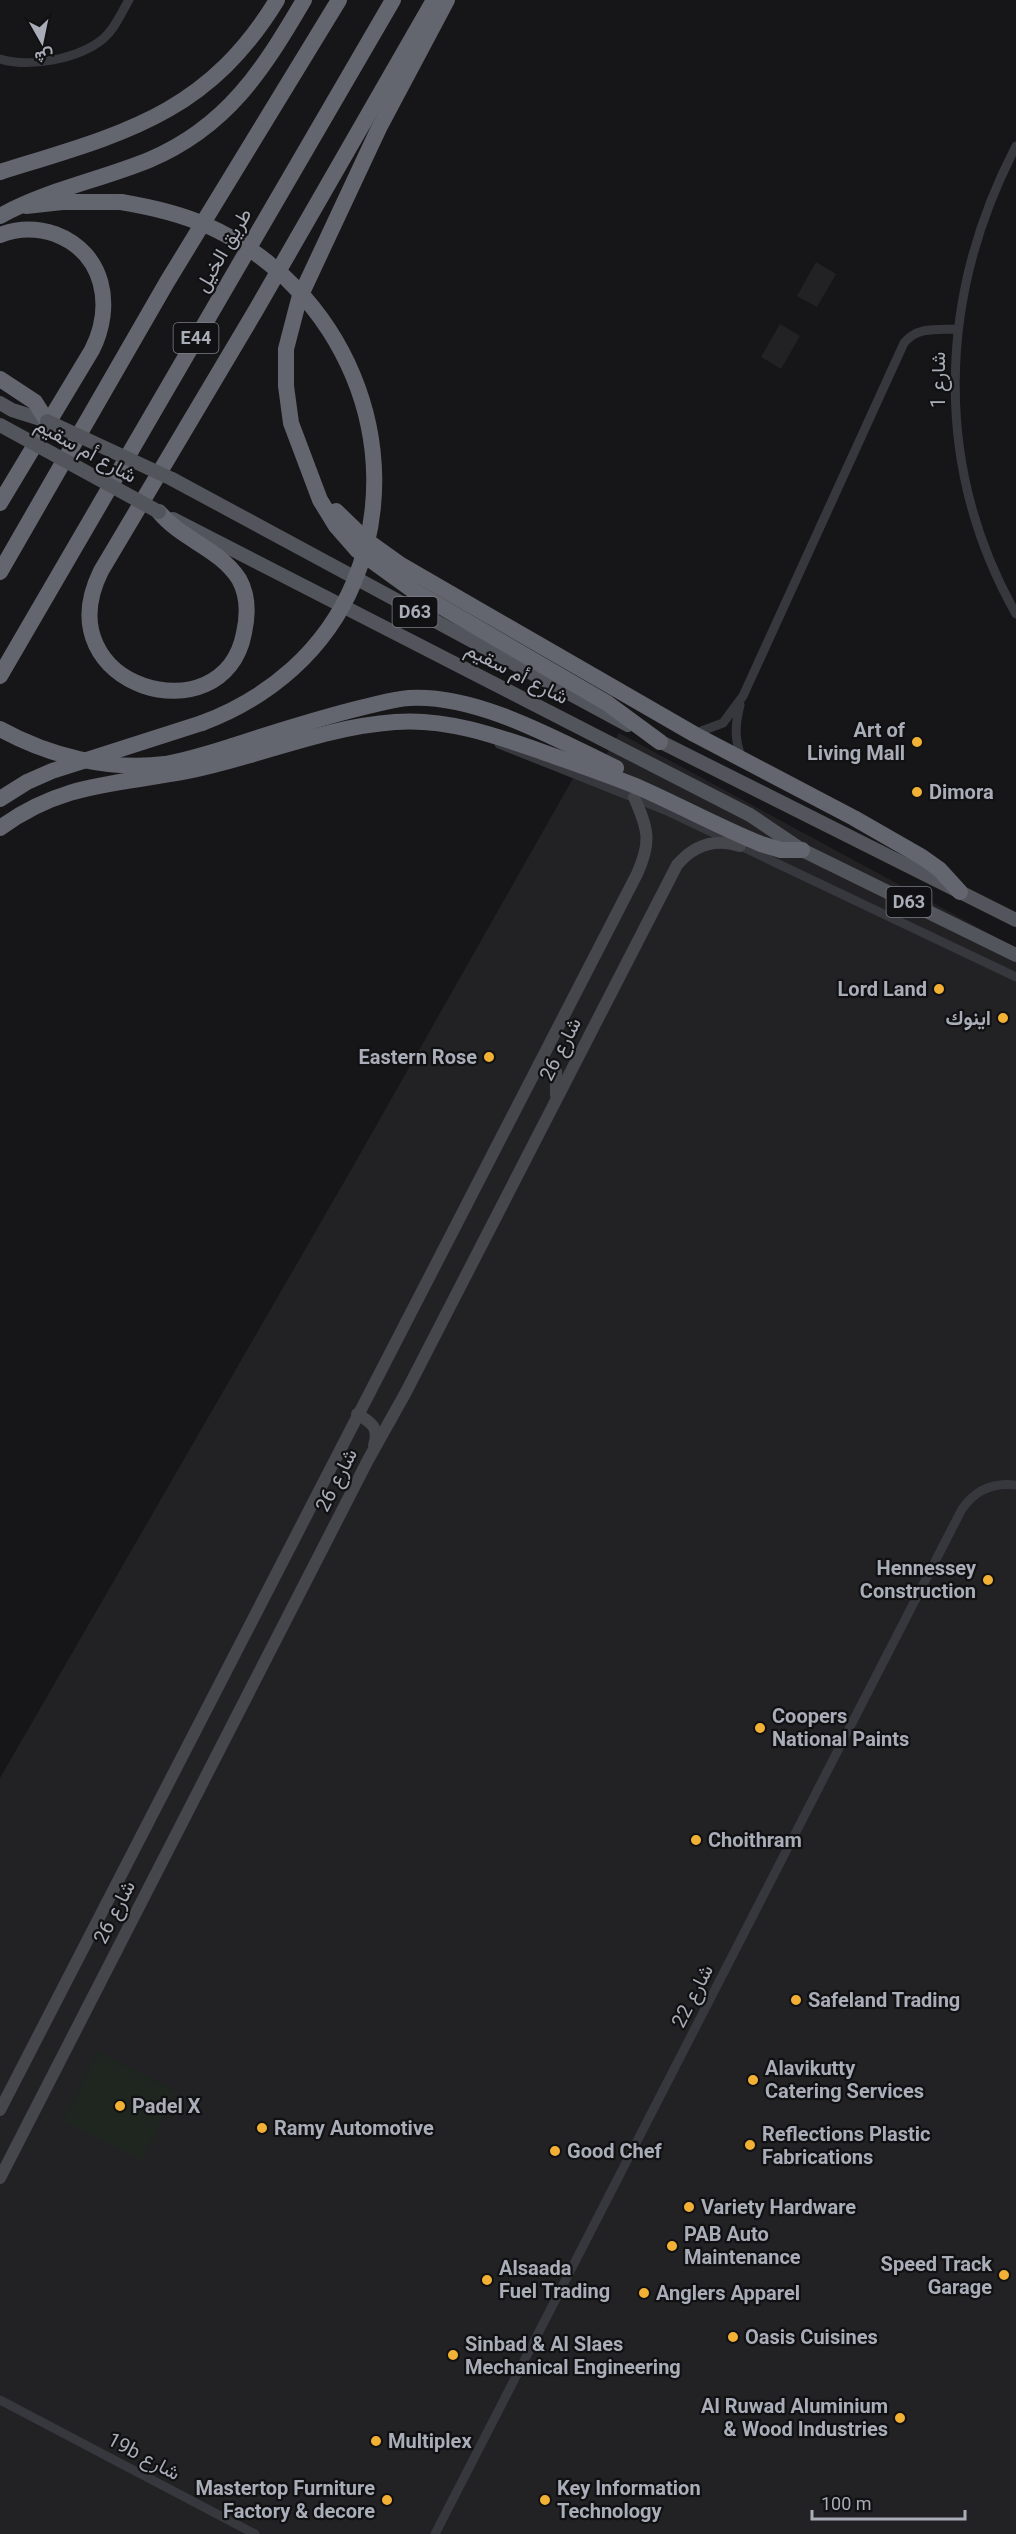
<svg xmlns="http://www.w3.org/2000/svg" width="1016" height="2534" viewBox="0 0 1016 2534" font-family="Roboto,Vazirmatn,sans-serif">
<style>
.built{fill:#222225}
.green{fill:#1e261f}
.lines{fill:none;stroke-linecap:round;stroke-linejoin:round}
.street{stroke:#37383d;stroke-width:9}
.secondary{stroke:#45474d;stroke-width:12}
.primary{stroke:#53555c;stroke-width:14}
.highway{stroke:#63666e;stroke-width:16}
.primary-bridge{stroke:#53555c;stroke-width:14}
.highway-bridge{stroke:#63666e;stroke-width:16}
.poi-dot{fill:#f2b134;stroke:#111113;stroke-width:2}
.labels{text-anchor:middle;stroke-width:4.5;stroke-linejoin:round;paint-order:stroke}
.shield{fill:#111113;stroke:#7b7e86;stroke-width:1.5}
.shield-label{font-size:18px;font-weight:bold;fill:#a8adb8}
.street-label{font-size:20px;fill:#a8adb8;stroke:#111113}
.poi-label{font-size:20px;font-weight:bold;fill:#a8adb8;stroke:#111113;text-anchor:start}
</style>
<rect width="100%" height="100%" fill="#161618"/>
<g class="built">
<path d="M816 262 836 274 817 307 797 296Z"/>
<path d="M780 324 800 336 781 369 761 357Z"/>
<path d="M619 733 1016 948V2534H0V1778L351 1170 588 752 603 760Z"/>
</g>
<path class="green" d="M98 2052 176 2092 141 2160 63 2121Z"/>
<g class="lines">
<g class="street">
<path d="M0 59C30 68 78 59 103 39 115 29 121 13 129 0"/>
<path d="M1016 146C938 296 932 465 1016 614"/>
<path d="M740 705C735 725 734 739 742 759"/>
<path d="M696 733 723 723 743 696 904 343C918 326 938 330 957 329"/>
<path d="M499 744 665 810 1016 977"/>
<path d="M0 2400 255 2534"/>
<path d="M435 2534 962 1509C975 1490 993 1482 1016 1485"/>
</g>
<g class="secondary">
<path d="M539 1064H549L556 1071V1095"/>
<path d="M357 1414C371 1422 380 1428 374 1445"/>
<path d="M0 2110 637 874C652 841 648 829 634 797"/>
<path d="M0 2178 368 1460 406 1392 677 865C694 845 715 838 740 846"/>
</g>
<g class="primary">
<path d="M0 403 12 410 47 421"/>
<path d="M172 479 628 725"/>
<path d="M173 519 750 815 802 850 1016 955"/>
<path d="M653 738 1016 920"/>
</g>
<g class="highway">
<path d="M447 0 379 128 299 299 286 349V386L291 423 320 500 336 526 357 550 411 589 607 703 660 742"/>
<path d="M0 172C121 134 206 116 277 0"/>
<path d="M26 206 62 202H121"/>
<path d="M0 235C18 228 37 228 55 234 105 253 114 306 92 350L0 503"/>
<path d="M0 379 35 402 47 421"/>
<path d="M336 511 366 540 401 565 694 734 854 818 922 857 939 869 960 892"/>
<path d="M159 512C182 540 219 548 239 579 248 595 248 615 244 633 224 739 43 688 101 571L256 310 434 0"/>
<path d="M0 572 167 282 339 0"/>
<path d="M0 676 393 0"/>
<path d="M232 746C275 732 319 718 364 707 378 704 394 699 409 698 477 694 556 739 616 768"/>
<path d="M0 799 27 782 52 771 202 723"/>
<path d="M0 828C63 782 116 785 188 771 257 757 324 727 395 722 445 718 494 735 540 751 573 763 606 774 638 787 679 805 719 827 761 844L781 850H802"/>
</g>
<g class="primary-bridge">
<path d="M47 421 172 479"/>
<path d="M0 425 159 512"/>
</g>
<g class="highway-bridge">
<path d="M121 202C151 207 181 214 208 226 343 287 411 445 354 582 326 650 269 698 202 723"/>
<path d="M0 216C47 190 100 180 149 160 227 127 263 70 304 0"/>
<path d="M0 729C49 756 109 771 165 764 187 760 210 753 232 746"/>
</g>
</g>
<g class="poi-dot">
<circle cx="917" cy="742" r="6"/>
<circle cx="917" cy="792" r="6"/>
<circle cx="939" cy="989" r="6"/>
<circle cx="1003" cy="1018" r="6"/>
<circle cx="489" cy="1057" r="6"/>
<circle cx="988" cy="1580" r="6"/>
<circle cx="760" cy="1728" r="6"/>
<circle cx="696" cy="1840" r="6"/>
<circle cx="796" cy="2000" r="6"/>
<circle cx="753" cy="2080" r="6"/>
<circle cx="120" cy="2106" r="6"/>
<circle cx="262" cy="2128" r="6"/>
<circle cx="750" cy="2145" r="6"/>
<circle cx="555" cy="2151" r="6"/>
<circle cx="689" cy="2207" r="6"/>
<circle cx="672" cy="2246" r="6"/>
<circle cx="1004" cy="2275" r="6"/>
<circle cx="487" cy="2280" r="6"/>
<circle cx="644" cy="2293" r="6"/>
<circle cx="733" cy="2337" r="6"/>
<circle cx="453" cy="2355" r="6"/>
<circle cx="900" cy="2418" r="6"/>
<circle cx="376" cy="2441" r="6"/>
<circle cx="387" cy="2500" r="6"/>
<circle cx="545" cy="2500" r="6"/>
</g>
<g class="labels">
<g class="shield">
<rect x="173.5" y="323" width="45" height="30" rx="4.5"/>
<rect x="392.5" y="597" width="45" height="30" rx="4.5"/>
<rect x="886.5" y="887" width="45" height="30" rx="4.5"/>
</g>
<g class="shield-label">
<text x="196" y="344">E44</text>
<text x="415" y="618">D63</text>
<text x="909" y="908">D63</text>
</g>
<g class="street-label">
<text transform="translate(223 250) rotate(-60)" y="7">طريق الخيل</text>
<text transform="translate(938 380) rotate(-90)" y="7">شارع 1</text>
<text transform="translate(86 450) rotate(29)" y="7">شارع أم سقيم</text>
<text transform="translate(517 673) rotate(27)" y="7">شارع أم سقيم</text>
<text transform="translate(560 1049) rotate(-63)" y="7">شارع 26</text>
<text transform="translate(336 1480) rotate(-63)" y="7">شارع 26</text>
<text transform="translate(114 1912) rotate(-63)" y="7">شارع 26</text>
<text transform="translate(692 1996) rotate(-63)" y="7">شارع 22</text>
<text transform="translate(144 2456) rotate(28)" y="7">19b شارع</text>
</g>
<g class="poi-label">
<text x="905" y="737" text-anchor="end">Art of<tspan x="905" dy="23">Living Mall</tspan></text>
<text x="929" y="799">Dimora</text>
<text x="927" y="996" text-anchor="end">Lord Land</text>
<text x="991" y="1025" text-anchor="end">اينوك</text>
<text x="477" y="1064" text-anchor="end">Eastern Rose</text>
<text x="976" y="1575" text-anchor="end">Hennessey<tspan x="976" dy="23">Construction</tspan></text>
<text x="772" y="1723">Coopers<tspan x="772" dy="23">National Paints</tspan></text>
<text x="708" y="1847">Choithram</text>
<text x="808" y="2007">Safeland Trading</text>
<text x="765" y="2075">Alavikutty<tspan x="765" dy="23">Catering Services</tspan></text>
<text x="132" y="2113">Padel X</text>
<text x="274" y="2135">Ramy Automotive</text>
<text x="762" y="2141">Reflections Plastic<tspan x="762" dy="23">Fabrications</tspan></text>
<text x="567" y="2158">Good Chef</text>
<text x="701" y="2214">Variety Hardware</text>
<text x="684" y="2241">PAB Auto<tspan x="684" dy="23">Maintenance</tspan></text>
<text x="992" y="2271" text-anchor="end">Speed Track<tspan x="992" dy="23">Garage</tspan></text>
<text x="499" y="2275">Alsaada<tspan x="499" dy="23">Fuel Trading</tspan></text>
<text x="656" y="2300">Anglers Apparel</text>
<text x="745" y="2344">Oasis Cuisines</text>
<text x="465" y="2351">Sinbad &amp; Al Slaes<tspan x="465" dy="23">Mechanical Engineering</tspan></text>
<text x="888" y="2413" text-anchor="end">Al Ruwad Aluminium<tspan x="888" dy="23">&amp; Wood Industries</tspan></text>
<text x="388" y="2448">Multiplex</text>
<text x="375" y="2495" text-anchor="end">Mastertop Furniture<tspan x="375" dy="23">Factory &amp; decore</tspan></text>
<text x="557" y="2495">Key Information<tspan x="557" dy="23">Technology</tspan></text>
</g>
</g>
<g transform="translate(42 42) rotate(171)" stroke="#111113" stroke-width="4.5" paint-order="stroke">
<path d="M0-4.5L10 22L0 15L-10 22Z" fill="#a8adb8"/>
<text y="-9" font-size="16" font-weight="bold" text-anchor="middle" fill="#a8adb8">ش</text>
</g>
<path d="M812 2510v9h153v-9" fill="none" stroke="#a8adb8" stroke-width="3"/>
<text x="821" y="2510" font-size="18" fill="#a8adb8" stroke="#111113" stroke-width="4.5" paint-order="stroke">100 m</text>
</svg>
